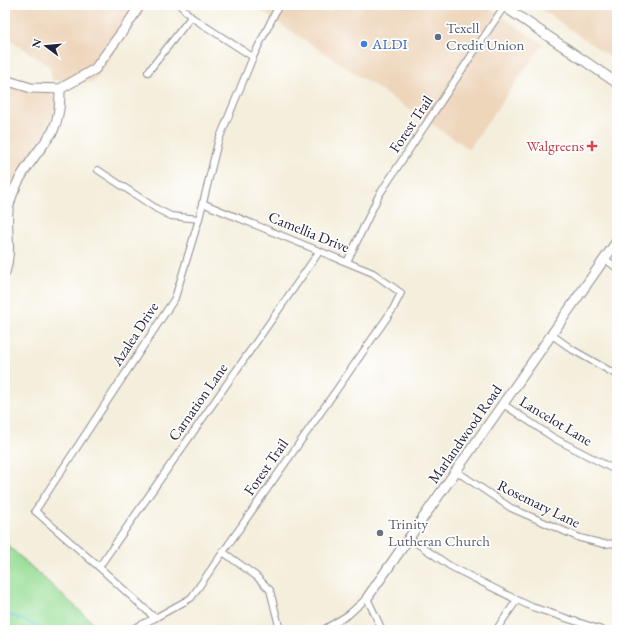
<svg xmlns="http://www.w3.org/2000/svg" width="622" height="635" viewBox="0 0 622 635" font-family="'EB Garamond',serif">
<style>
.built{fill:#eed6bb}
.green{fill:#99de97;stroke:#5e8069}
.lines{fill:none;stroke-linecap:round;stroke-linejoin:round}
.stream{stroke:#5cc7d7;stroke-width:2}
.street-casing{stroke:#8b888c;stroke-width:8}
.secondary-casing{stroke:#8b888c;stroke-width:11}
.street{stroke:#fff;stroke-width:6}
.secondary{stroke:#fff;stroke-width:9}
.service-dot{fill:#5c6f8a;stroke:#fff;stroke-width:1.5}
.shop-dot{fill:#3f7fe0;stroke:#fff;stroke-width:1.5}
.health-dot{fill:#e0444e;stroke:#fff;stroke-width:1.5}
.worship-dot{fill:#6b7280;stroke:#fff;stroke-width:1.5}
.labels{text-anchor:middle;stroke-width:3.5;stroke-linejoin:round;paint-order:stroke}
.service-label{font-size:15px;fill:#4e5e75;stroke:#fff;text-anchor:start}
.shop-label{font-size:15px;fill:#366cbe;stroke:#fff;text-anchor:start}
.street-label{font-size:15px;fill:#22223b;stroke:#fff}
.health-label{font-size:15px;fill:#be3a42;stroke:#fff;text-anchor:end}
.worship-label{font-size:15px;fill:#5b616d;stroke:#fff;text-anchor:start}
</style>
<rect width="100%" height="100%" fill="#fff"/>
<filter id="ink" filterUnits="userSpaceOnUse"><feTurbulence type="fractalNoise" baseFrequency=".025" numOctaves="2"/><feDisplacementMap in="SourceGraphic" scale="8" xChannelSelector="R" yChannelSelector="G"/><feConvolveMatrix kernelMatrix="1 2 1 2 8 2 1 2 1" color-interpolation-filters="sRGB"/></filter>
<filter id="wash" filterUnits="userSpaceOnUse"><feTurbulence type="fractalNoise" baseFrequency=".012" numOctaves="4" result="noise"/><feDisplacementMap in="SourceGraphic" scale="16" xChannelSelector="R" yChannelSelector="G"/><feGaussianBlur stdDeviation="0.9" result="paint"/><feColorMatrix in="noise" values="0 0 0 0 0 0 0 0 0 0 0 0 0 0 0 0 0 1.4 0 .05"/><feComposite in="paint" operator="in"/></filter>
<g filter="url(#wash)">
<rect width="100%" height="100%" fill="#f4eedc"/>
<g class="built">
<path d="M5 5H147L93 83 52 80 50 67 5 36Z"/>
<path d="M252 5H484L543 44 469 149Z"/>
<path d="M535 5H617V62Z"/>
<path d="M5 85 19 90 36 93H50L57 101 53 116 47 132 18 173 6 197 5 205Z"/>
</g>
<path class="green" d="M5 543 90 620 95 630H5Z"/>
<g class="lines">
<path class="stream" d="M5 613 38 626 41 630"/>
</g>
</g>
<g filter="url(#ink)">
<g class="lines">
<defs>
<g id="street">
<path d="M180 5 191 17 253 57"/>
<path d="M148 72 191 17"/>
<path d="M98 170 157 209 171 216 199 219"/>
<path d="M605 259 617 268"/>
<path d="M347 262 379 195 505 5"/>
<path d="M552 335 573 350 617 375"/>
<path d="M503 404 554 438 617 471"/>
<path d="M456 471 511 508 580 538 604 544 617 543"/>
<path d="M409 538 450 566 517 600 532 607 602 630"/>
<path d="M223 552 256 576 270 590 280 630"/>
<path d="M99 567 319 252"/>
<path d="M155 618 99 567 35 511 175 298 199 219 218 142 253 57 279 5"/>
<path d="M130 630 155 618 191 598 393 309 401 293 373 273 202 203"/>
<path d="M323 630 348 615 367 598 382 630"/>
<path d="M496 630 517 600"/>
</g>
<g id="secondary">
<path d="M502 5 617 83"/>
<path d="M5 80 31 88 60 89 95 69 127 25 140 5"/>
<path d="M5 273C12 250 6 233 8 211 12 181 36 156 53 131 59 117 60 105 60 89"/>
<path d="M367 598 617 241"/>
</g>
</defs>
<use href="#street" class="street-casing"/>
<use href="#secondary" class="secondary-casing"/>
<use href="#street" class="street"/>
<use href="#secondary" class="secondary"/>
</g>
</g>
<circle class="service-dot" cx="438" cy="37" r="4"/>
<circle class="shop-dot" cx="364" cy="44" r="4"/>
<path class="health-dot" d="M590 140h4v4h4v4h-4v4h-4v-4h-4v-4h4z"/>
<circle class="worship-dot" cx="380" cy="533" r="4"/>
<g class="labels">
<g class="service-label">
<text x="446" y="33">Texell<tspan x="446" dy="17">Credit Union</tspan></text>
</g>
<g class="shop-label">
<text x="372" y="49">ALDI</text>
</g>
<g class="street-label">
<text transform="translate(411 124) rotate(-56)" y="5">Forest Trail</text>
<text transform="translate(309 232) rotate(22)" y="5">Camellia Drive</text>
<text transform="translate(135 334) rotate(-57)" y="5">Azalea Drive</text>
<text transform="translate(198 402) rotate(-55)" y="5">Carnation Lane</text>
<text transform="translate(556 421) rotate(31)" y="5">Lancelot Lane</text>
<text transform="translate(465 434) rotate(-55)" y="5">Marlandwood Road</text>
<text transform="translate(266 467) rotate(-55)" y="5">Forest Trail</text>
<text transform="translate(539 504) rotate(26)" y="5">Rosemary Lane</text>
</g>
<g class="health-label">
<text x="584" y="151">Walgreens</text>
</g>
<g class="worship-label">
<text x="388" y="529">Trinity<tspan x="388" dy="17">Lutheran Church</tspan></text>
</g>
</g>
<rect width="622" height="635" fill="none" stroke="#fff" stroke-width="20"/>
<g transform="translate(46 46) rotate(286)" stroke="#ffffff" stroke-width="3" paint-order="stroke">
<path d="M0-3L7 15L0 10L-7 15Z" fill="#22223b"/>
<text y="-6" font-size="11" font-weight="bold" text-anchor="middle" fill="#22223b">N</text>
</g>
</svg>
